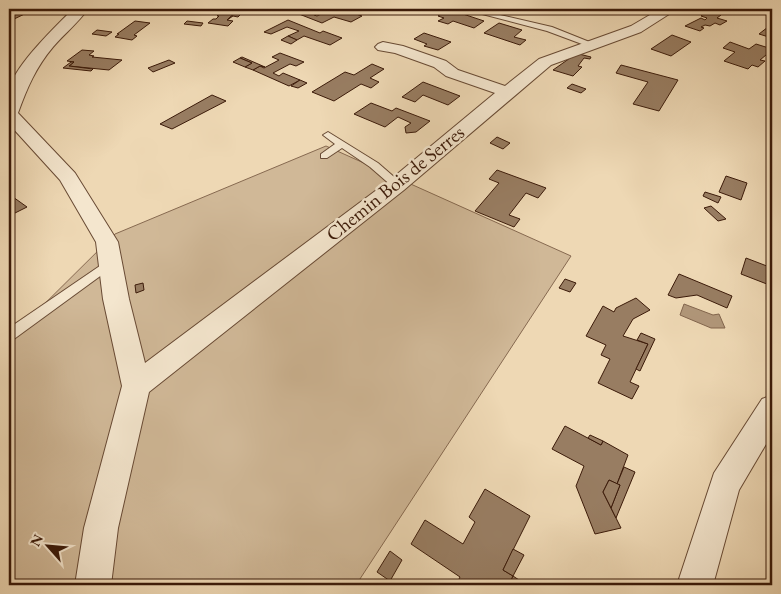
<svg xmlns="http://www.w3.org/2000/svg" width="781" height="594" viewBox="0 0 781 594" font-family="'EB Garamond',serif">
<style>
.green{fill:#d0b897;stroke:#866950}
.water{fill:#b1977a;stroke:#82654d}
.building{fill:#987d62;stroke:#3b1a09}
.lines{fill:none;stroke-linecap:round;stroke-linejoin:round}
.lane-casing{stroke:#684a34;stroke-width:2}
.street-casing{stroke:#684a34;stroke-width:2}
.lane{fill:#f4e6ce;fill-rule:evenodd}
.street{fill:#f4e6ce;fill-rule:evenodd}
.labels{text-anchor:middle;stroke-width:5;stroke-linejoin:round;paint-order:stroke}
.street-label{font-size:20px;fill:#3b1a09;stroke:#f4e6ce}
</style>
<rect width="100%" height="100%" fill="#eed8b4"/>
<filter id="stains"><feTurbulence type="fractalNoise" baseFrequency=".004" numOctaves="4"/><feColorMatrix values="0 0 0 0 .2 0 0 0 0 .09 0 0 0 0 .02 0 0 0 .5 -.17"/></filter>
<radialGradient id="worn" r=".72"><stop offset=".6" stop-color="#630" stop-opacity="0"/><stop offset="1" stop-color="#630" stop-opacity=".3"/></radialGradient>
<path class="green" d="M326 146 571 256 356 585H9V339L115 234Z"/>
<path class="water" d="M684 304 713 315 719 314 725 328H711L680 315Z"/>
<g class="building">
<path d="M12 9H35L12 20 9 19V10Z"/>
<path d="M224 9H243L240 11 232 10 230 12 235 13 227 20 233 21 228 26 208 23 213 19H216L219 16H217Z"/>
<path d="M243 9H246L238 17 233 16 227 20 235 13 232 10 240 11Z"/>
<path d="M341 9 362 16 351 22 334 17 322 23 299 14 308 10 318 13 314 15 317 16 329 10 335 12Z"/>
<path d="M446 10 454 11 484 21 474 28 453 21 448 24 438 21 444 18 438 16Z"/>
<path d="M707 11 721 15 717 18 727 21 720 25 715 23 710 26 705 25 701 27 704 28 700 31 685 26 701 18 705 20 707 18 701 16Z"/>
<path d="M288 20 320 33 323 31 342 38 330 45 304 36 297 40 288 36 299 31 287 27 271 34 264 32Z"/>
<path d="M135 21 150 23 134 35 137 36 132 40 115 37 119 34H117Z"/>
<path d="M187 21 203 23 201 26 184 24Z"/>
<path d="M499 23 522 30 514 37 526 40 520 45 484 33Z"/>
<path d="M768 27 772 28V38L759 34Z"/>
<path d="M97 30 112 32 106 36 92 34Z"/>
<path d="M424 33 451 42 438 50 424 46 427 44 414 39Z"/>
<path d="M672 35 691 42 671 56 651 49Z"/>
<path d="M288 36 297 40 291 44 281 40Z"/>
<path d="M730 42 749 49 756 44 772 49V55H766L760 60 765 61 758 67 752 65 748 69 724 61 735 52 723 48Z"/>
<path d="M82 50 94 51 89 55 94 56 92 57 122 60 109 70 69 66 74 62 67 61Z"/>
<path d="M280 53 304 62 296 66 290 64 273 73 279 76 283 73 300 80 289 86 253 70 260 66 264 68 279 60 272 57Z"/>
<path d="M579 54 591 57 590 59 584 58 578 66 582 67 573 76 553 70 573 56Z"/>
<path d="M242 57 265 67 260 66 253 70 245 67 252 63 240 58Z"/>
<path d="M240 58 252 63 245 67 233 62Z"/>
<path d="M169 60 175 63 153 72 148 68Z"/>
<path d="M71 62H74L69 66 93 69 91 71 63 68Z"/>
<path d="M372 64 384 69 370 78 379 82 371 88 361 84 334 101 312 92 345 72 354 75Z"/>
<path d="M621 65 678 80 659 111 633 104 648 82 616 73Z"/>
<path d="M300 80 307 83 298 88 291 86Z"/>
<path d="M423 82 460 96 448 105 423 95 415 102 402 97Z"/>
<path d="M572 84 586 89 581 93 567 88Z"/>
<path d="M212 95 226 101 172 129 160 124Z"/>
<path d="M371 103 392 111 396 108 430 121 416 132 406 133 405 127 411 123 398 117 385 127 354 114Z"/>
<path d="M497 137 510 143 503 149 490 143Z"/>
<path d="M497 170 546 188 538 198 526 193 509 215 520 219 514 227 475 211 499 183 489 179Z"/>
<path d="M726 176 747 183 741 200 719 192Z"/>
<path d="M705 192 721 197 718 203 703 196Z"/>
<path d="M13 197 27 207 9 216V199Z"/>
<path d="M711 206 726 219 718 221 704 208Z"/>
<path d="M746 258 772 268V286L741 274Z"/>
<path d="M679 274 732 296 727 308 697 295 676 298 668 295Z"/>
<path d="M565 279 576 283 570 292 559 288Z"/>
<path d="M143 283 144 290 136 293 135 285Z"/>
<path d="M636 298 650 310 633 319 623 336 648 344 630 382 639 386 632 399 598 383 610 359 601 355 606 345 586 336 603 306 614 312 616 308Z"/>
<path d="M641 333 655 339 640 371 636 369 648 344 637 340Z"/>
<path d="M565 426 601 445 603 441 628 455 617 484 609 480 603 492 621 528 595 534 576 486 584 466 552 449Z"/>
<path d="M590 435 603 441 601 445 588 438Z"/>
<path d="M624 467 635 472 616 518 611 508 620 485 617 484Z"/>
<path d="M609 480 620 485 611 508 603 492Z"/>
<path d="M485 489 530 516 503 570 513 576 509 585H456L460 577 411 544 425 520 463 544 475 522 469 517Z"/>
<path d="M513 549 524 555 513 576 503 570Z"/>
<path d="M390 551 402 560 390 581 377 572Z"/>
<path d="M513 576 519 580 517 585H509Z"/>
</g>
<g class="lines">
<defs>
<g id="lane">
<path d="M463 9H474L552 27 597 45 590 47 547 31Z"/>
<path d="M328 132 378 163 401 183 402 185 401 187H393L370 167 342 148 327 158H321V154L335 144 323 135Z"/>
<path d="M110 259 114 260 116 263 114 266 14 339 9 340V328Z"/>
</g>
<g id="street">
<path d="M73 9H88C78 23 64 34 53 47 36 67 27 88 18 113L75 173 118 242 129 299 145 363 390 180 495 93 446 76 434 67 395 53 378 50 375 47 378 44 383 42 403 46 446 61 458 70 505 86 539 59 631 26 660 9H677L641 32 551 65 404 190 149 392 118 528 111 585H75L84 528 122 386 103 299 96 242 60 180 9 124C9 114 6 100 9 90 14 66 56 26 73 9Z"/>
<path d="M772 395V434L739 490 713 585H677L714 473 762 399Z"/>
</g>
</defs>
<use href="#lane" class="lane-casing"/>
<use href="#street" class="street-casing"/>
<use href="#lane" class="lane"/>
<use href="#street" class="street"/>
</g>
<g class="labels">
<g class="street-label">
<text transform="translate(395 183) rotate(-39)" y="7">Chemin Bois de Serres</text>
</g>
</g>
<rect width="781" height="594" fill="none" stroke="#eed8b4" stroke-width="30"/>
<rect x="10" y="10" width="761" height="574" fill="none" stroke="#3b1a09" stroke-width="2.5"/>
<rect x="15" y="15" width="751" height="564" fill="none" stroke="#3b1a09"/>
<g transform="translate(48 546) rotate(297)" stroke="#f4e6ce" stroke-width="4" paint-order="stroke">
<path d="M0-4L9 19L0 12L-9 19Z" fill="#3b1a09"/>
<text y="-8" font-size="14" font-weight="bold" text-anchor="middle" fill="#3b1a09">N</text>
</g>
<rect width="100%" height="100%" filter="url(#stains)"/>
<rect width="100%" height="100%" fill="url(#worn)"/>
</svg>
